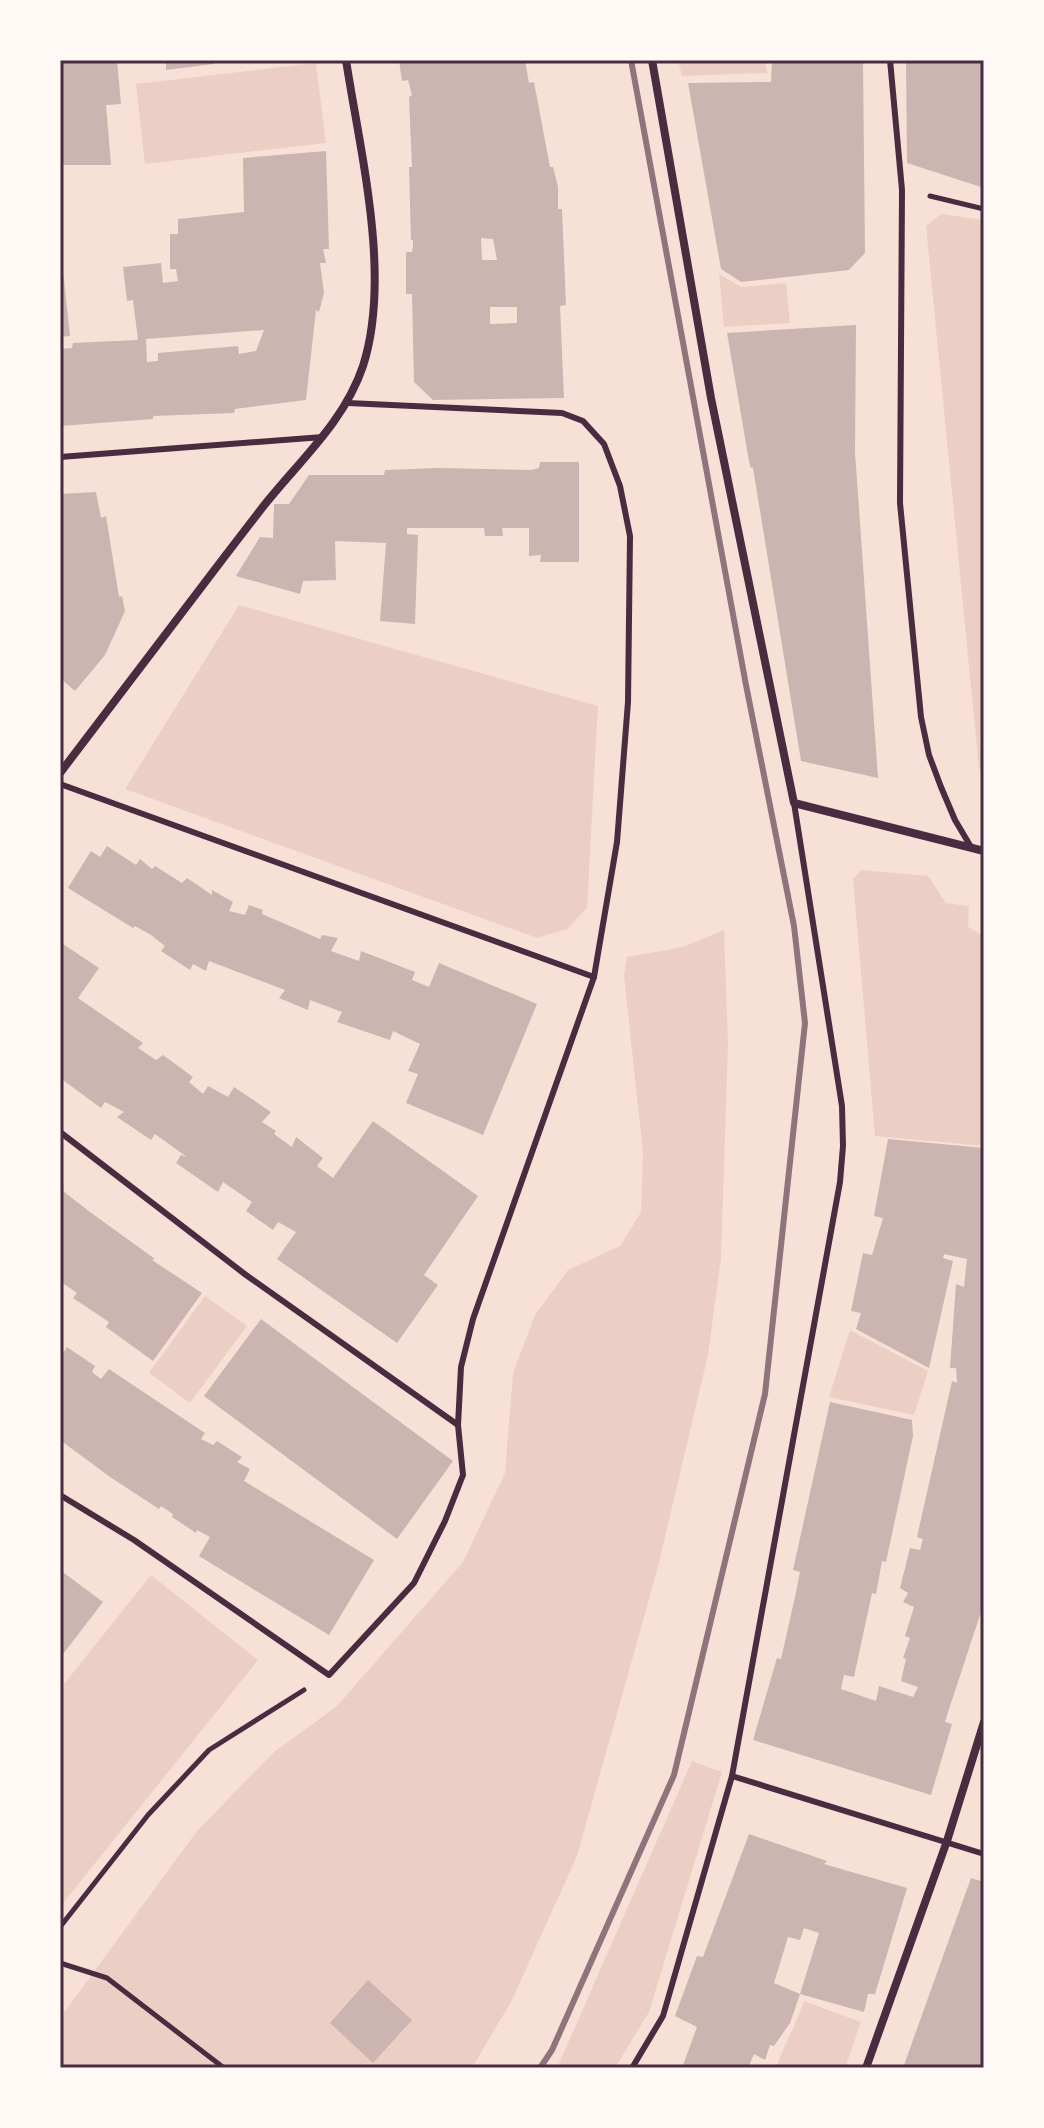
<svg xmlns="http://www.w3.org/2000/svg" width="1044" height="2128" viewBox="0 0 1044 2128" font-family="Karla,sans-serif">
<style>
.green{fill:#ebcfc5}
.building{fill:#ccb4b1;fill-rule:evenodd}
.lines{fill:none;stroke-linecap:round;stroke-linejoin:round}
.path{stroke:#4a2c40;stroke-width:5}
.service{stroke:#4a2c40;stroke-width:6}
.minor{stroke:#4a2c40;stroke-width:8}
.rail{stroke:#8f747c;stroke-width:6}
.neatline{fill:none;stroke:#4a2c40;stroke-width:3}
</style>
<rect width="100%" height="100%" fill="#f7e1d7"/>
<g class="green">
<path d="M678 60H765L767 73 682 76Z"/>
<path d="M316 63 326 143 145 164 136 84Z"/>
<path d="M941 214 984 220V770L979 769 926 226Z"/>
<path d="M719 274 741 287 786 283 790 323 724 327Z"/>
<path d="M239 605 598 706 587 908 567 929 537 938 125 789Z"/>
<path d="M861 870 928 876 946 903 969 906 968 927 982 935 984 934V1146L875 1136 853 879Z"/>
<path d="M724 930 728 1044 721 1258 708 1355 657 1571 577 1856 512 2000 472 2068H60V2018L197 1831 274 1752 337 1706 463 1562 505 1473 513 1373 535 1315 568 1270 620 1246 641 1212 643 1153 624 976 627 957 683 947Z"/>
<path d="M205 1296 247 1326 190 1403 149 1373Z"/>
<path d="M850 1330 928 1371 914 1415 829 1397Z"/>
<path d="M151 1575 258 1660 60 1907V1689Z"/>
<path d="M692 1761 722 1772 649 2012 615 2068H557Z"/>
<path d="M804 2001 861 2022 845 2068H776C784 2045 796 2025 804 2001Z"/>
</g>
<g class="building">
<path d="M60 60H117L121 104 106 105 111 165H60Z"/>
<path d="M166 60H213L214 64 166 70Z"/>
<path d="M399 60H525L529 83 534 82 550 167H553L558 187V209H562L566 305 560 306 564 398 433 400 414 382 412 294H406V252H412L413 246V240H411L409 167H412L409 97 412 95 408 80 402 81ZM481 238 493 239 497 260H482ZM490 307H517V323L490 324Z"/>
<path d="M772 60H863L865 253 849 270 741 282 721 269 688 83 771 82Z"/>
<path d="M906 60H984V188L907 163Z"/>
<path d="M326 151 329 249H323L326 263H320L324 293 319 312 316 310 306 400 235 409 234 413 153 416V419L60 426V349L72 348 73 343 138 340 133 300 127 301 123 267 161 263 163 283 178 281 176 269H170V234H178V219L244 212 243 158ZM264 330 256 351 239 354 238 346 158 353V361L147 362 146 339Z"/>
<path d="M60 261H62L70 336 60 337Z"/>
<path d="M856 325 855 452 878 778 801 761 753 468 750 467 727 333Z"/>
<path d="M540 462H579V562H540L541 555 529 556V528H502L503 536H485L484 528H407V534L418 535 415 624 380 621 386 543 335 541 336 580 303 581 300 594 236 576 260 537 273 538 274 504H289L309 475H384L385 470 438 468 531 470 539 468Z"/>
<path d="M96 492 101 518 106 516 119 597 122 596 125 611 105 655 75 691 60 678V494Z"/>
<path d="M107 846 136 865 140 859 152 869 155 866 182 883 187 878 212 895V890L233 902 229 911 245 915 249 905 263 910 262 914 320 939 322 935 338 938 331 951 359 961 361 951 415 972 412 980 429 987 439 963 537 1004 483 1135 406 1103 418 1074 408 1071 420 1044 393 1031 390 1040 337 1022 342 1012 310 1000 308 1010 279 998 285 990 209 961 206 971 193 964 190 970 161 951 165 946 151 935 135 926 133 928 68 888 91 851 100 857Z"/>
<path d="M60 942 99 968 78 998 143 1043 138 1048 156 1060 163 1055 193 1077 189 1082 203 1094 208 1086 228 1097 234 1087 271 1112 262 1122 276 1131 274 1134 292 1147 296 1137 323 1158 317 1166 333 1178 373 1121 478 1196 424 1275 438 1285 397 1343 277 1259 296 1232 278 1222 273 1230 246 1211 252 1202 223 1182 218 1192 176 1163 181 1155 187 1157 155 1134 151 1140 117 1117 124 1112 105 1102 101 1108 60 1078Z"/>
<path d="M888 1139 984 1148V1603L949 1709 945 1722 952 1724 931 1795 753 1740 777 1658 781 1659 795 1597 800 1572 793 1570 830 1402 912 1420 913 1436 886 1562 882 1561 876 1594 872 1593 854 1677 844 1675 841 1689 876 1701 879 1686 913 1697 918 1687 901 1681 906 1659 903 1658 910 1638 905 1636 914 1607 903 1602 908 1593 900 1588 910 1548 920 1550 923 1539 917 1537 952 1381 957 1383 956 1368H950L956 1284 964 1287 967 1259 944 1254 943 1258 953 1261 929 1368 856 1329 861 1313 851 1311 863 1253 872 1255 883 1218 874 1216Z"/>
<path d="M60 1184 64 1187 63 1191 90 1212 155 1259 152 1260 202 1293 153 1361 106 1327 109 1322 73 1298 77 1293 64 1284 60 1290Z"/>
<path d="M261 1319 453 1461 397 1539 204 1396Z"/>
<path d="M67 1347 95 1366 92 1372 101 1379 109 1369 205 1433 201 1439 213 1445 217 1441 242 1457 237 1462 250 1469 244 1481 374 1560 329 1635 199 1556 210 1537 197 1530 196 1533 172 1517 173 1514 161 1506 159 1509 110 1477 60 1440V1351L63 1353Z"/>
<path d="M60 1570 103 1602 60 1658Z"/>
<path d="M749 1834 827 1861 824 1864 907 1888 875 1994H868L864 2012 800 1994 790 2023 774 2046 770 2045 765 2060 754 2054 748 2068H682L697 2027 675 2016 697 1956 703 1957ZM804 1928 819 1933 800 1994 774 1983 788 1937 800 1940Z"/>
<path d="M971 1878 984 1882V2068H903Z"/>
<path d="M368 1980 412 2020 373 2063 330 2023Z"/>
</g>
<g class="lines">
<g class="path">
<path d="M930 196 984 209"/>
<path d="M60 1927 148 1815 209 1750 304 1690"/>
<path d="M60 1963 107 1978 224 2068"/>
</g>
<g class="service">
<path d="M890 60 902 190 900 503 921 717 929 755 941 787 955 820 971 847"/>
<path d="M60 457 323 437"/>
<path d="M60 784 594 977"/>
<path d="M60 1132 246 1275 458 1425"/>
<path d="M60 1495 134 1540 329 1675 414 1583 445 1521 463 1475 458 1425 461 1367 473 1319 594 977 617 842 628 702 630 536 620 486 604 444 583 421 562 413 348 403"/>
<path d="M732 1776 984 1854"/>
<path d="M632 2068 663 2016 732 1776 840 1182 843 1146 842 1106 794 803"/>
</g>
<g class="minor">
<path d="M652 60 711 398 794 803 984 851"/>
<path d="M60 773C127 685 194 596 262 508 298 462 344 423 363 366 392 276 360 152 346 60"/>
<path d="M866 2068 947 1841 984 1722"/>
</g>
<path class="rail" d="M540 2068 552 2050 674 1775 765 1394 805 1023 794 926 746 685 631 60"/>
</g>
<rect width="1044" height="2128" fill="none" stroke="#fffaf5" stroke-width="124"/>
<rect x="62" y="62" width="920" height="2004" class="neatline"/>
</svg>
